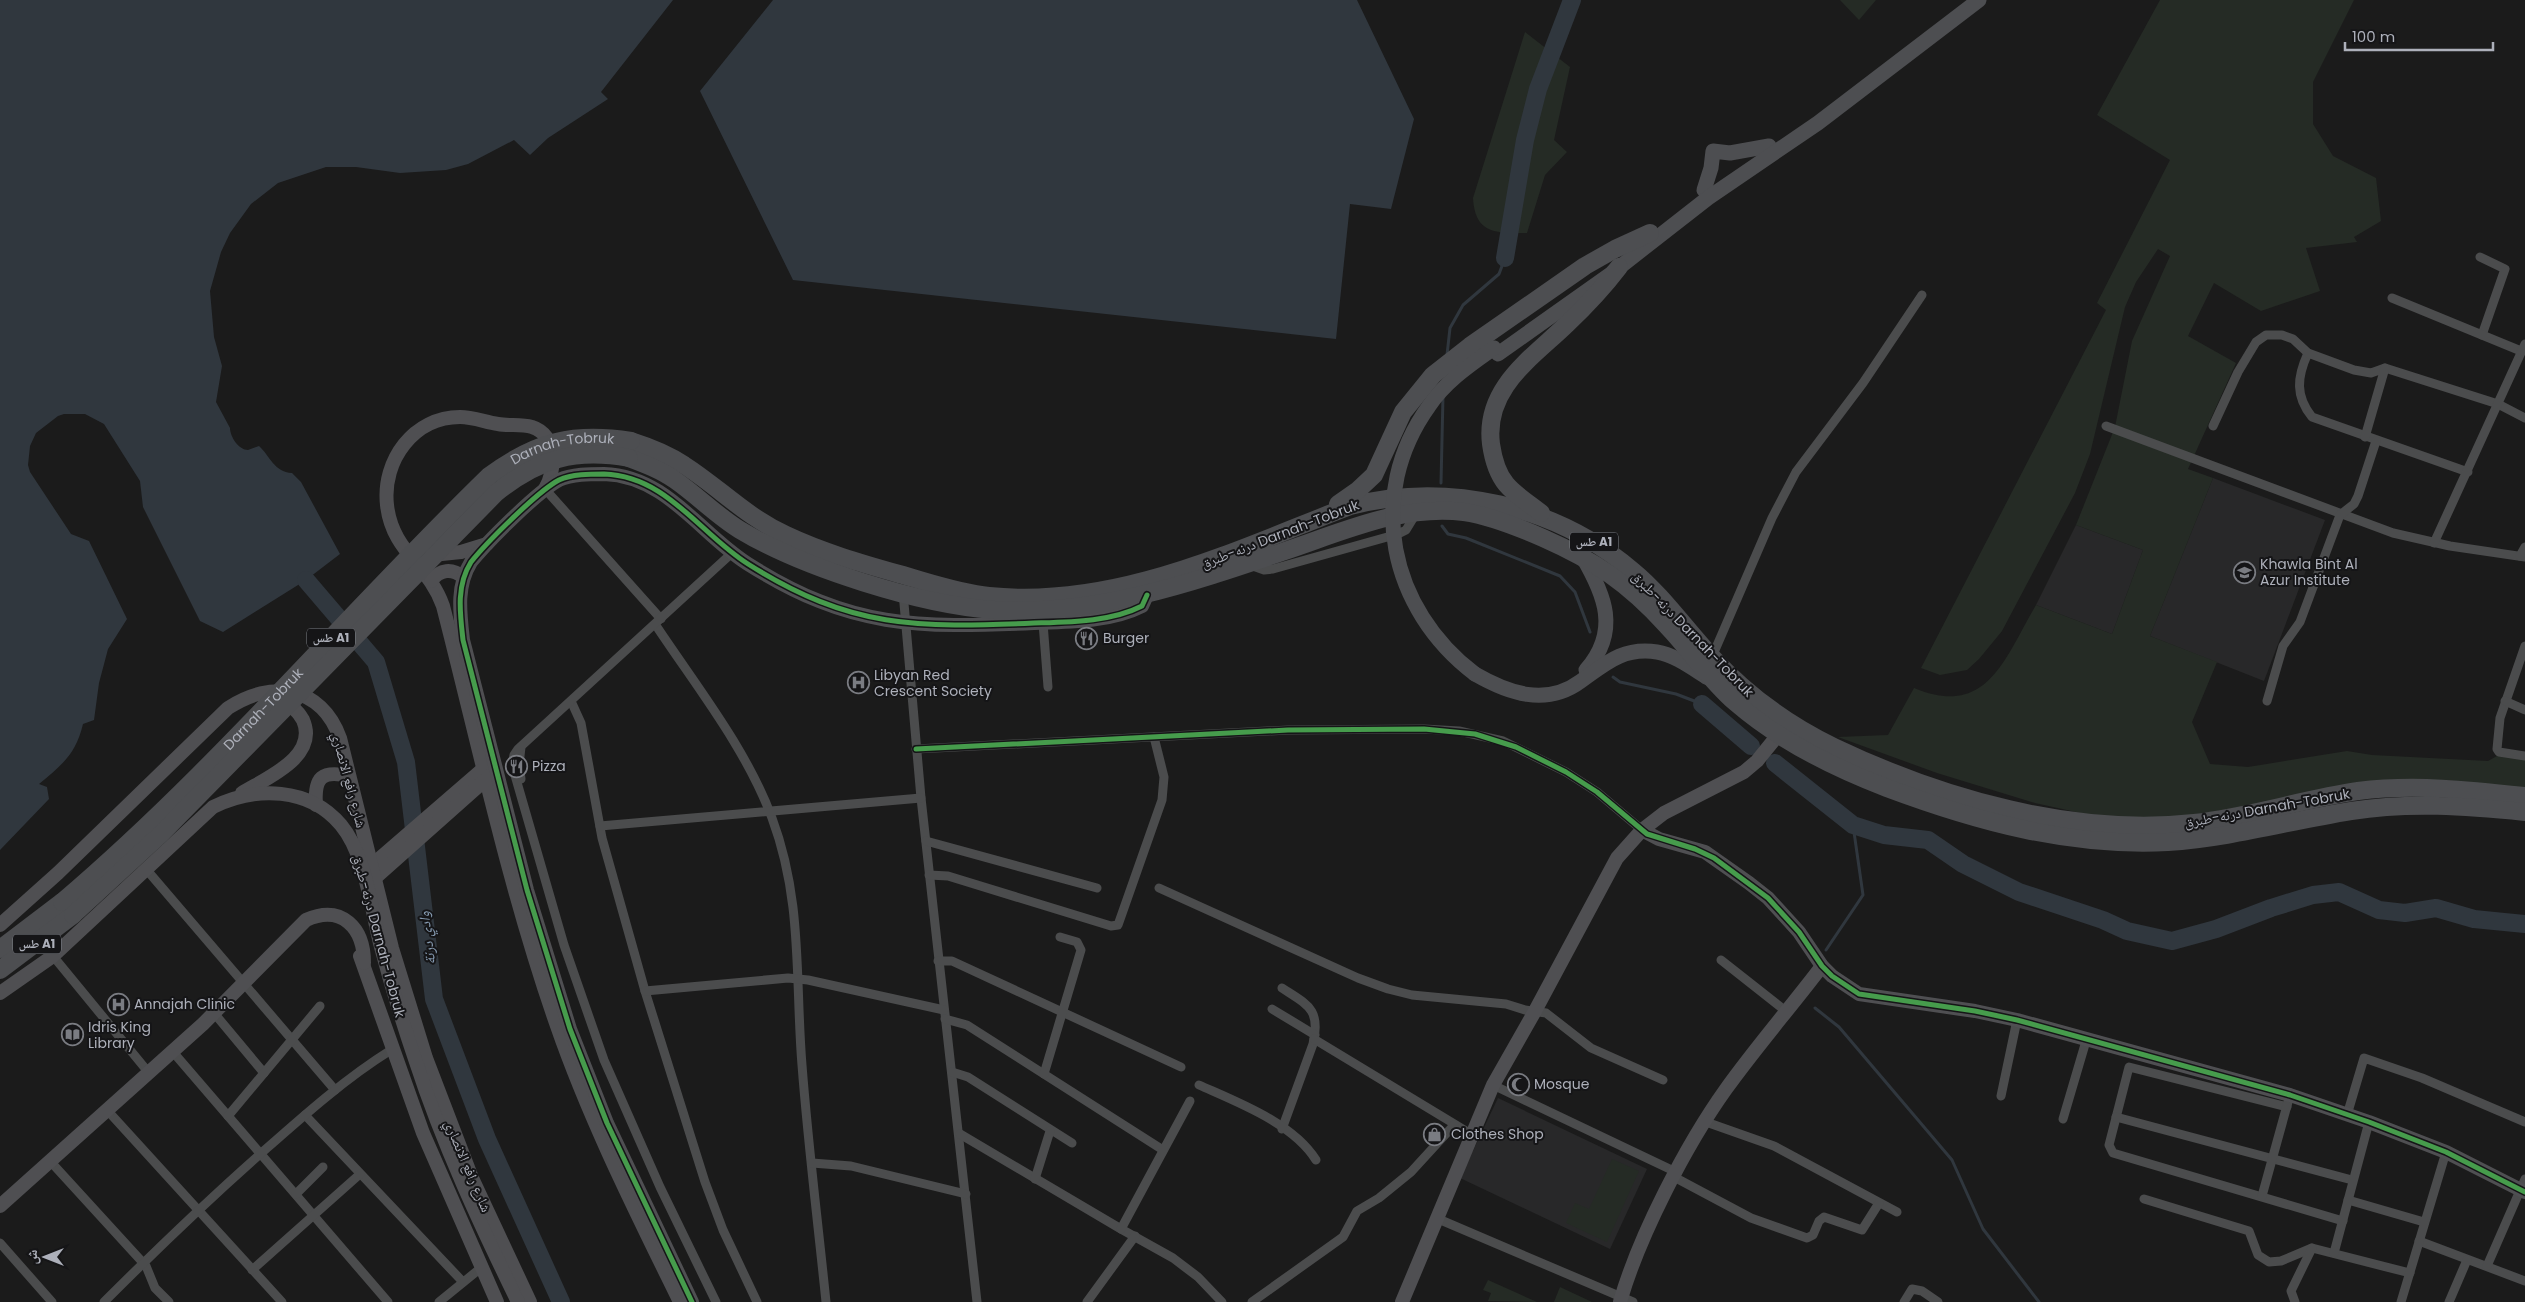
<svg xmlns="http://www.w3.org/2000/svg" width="2525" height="1302" viewBox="0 0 2525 1302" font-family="Poppins,'Noto Naskh Arabic',sans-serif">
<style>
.built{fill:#282829}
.green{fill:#252b25}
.water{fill:#30373e}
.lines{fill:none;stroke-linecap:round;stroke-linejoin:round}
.stream{stroke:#30373e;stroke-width:3}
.river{stroke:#30373e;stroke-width:18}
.street{stroke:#4b4c4d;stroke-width:9}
.secondary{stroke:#4f4f52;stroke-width:14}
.primary{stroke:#4d4e51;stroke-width:15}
.highway{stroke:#4d4e51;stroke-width:18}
.primary-bridge{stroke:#4d4e51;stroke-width:15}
.highway-bridge{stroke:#4d4e51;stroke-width:18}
.cycleway-casing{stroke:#151517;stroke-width:8}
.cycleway{stroke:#469c4c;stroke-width:5}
.labels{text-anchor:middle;stroke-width:4;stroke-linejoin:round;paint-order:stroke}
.shield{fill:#151517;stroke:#7f8289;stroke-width:1}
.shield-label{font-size:12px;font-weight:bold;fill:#adb0ba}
.street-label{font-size:14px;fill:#adb0ba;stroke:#151517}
.poi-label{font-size:14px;fill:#adb0ba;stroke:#151517;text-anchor:start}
.water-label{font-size:15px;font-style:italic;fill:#879cb2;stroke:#151517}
</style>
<rect width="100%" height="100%" fill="#1b1b1b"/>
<g class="built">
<path d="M2213 478 2325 520 2264 681 2150 636Z"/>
<path d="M2076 525 2143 550 2112 634 2036 605Z"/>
<path d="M1498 1098 1647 1169 1610 1249 1460 1178Z"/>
</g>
<g class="green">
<path d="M1840 0H1876L1859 20Z"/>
<path d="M2160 0H2354L2313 82V124L2333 156 2376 178 2381 221 2354 237 2357 242 2306 248 2320 291 2261 311 2214 283 2188 336 2236 363 2188 469 2213 478 2150 636 2217 662 2192 722 2210 764 2248 767 2347 751 2372 755 2488 761 2506 751 2525 753V791L2349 788 2160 821 2085 814 2035 803 1937 773 1838 737 1888 735 1914 688C1988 719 2005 657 2036 605L2112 634 2143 550 2076 525 2115 427 2132 341 2170 256 2158 249 2136 282 2125 307 2090 454 2075 493 2002 631 1979 659 1967 670 1940 675 1921 668 2106 310 2097 303 2170 160 2097 115Z"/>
<path d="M1525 32 1570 67 1554 140 1567 152 1545 175 1527 233C1497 233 1475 235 1473 198Z"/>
<path d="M1612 1159 1639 1171 1607 1242 1566 1223 1575 1203 1589 1209Z"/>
<path d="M1488 1280 1537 1302 1488 1301 1491 1293 1483 1290Z"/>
<path d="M1560 1287 1592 1302H1554Z"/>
</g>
<g class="water">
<path d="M0 0H673L601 92 608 99 548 138 530 155 514 140 468 164 446 170 400 173 356 167H326L278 183 251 204 230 233 221 252 210 291 214 337 222 366 216 402 230 428C230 437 239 450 248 450L259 446C270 456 274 472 292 473L301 482 340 554 306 580 223 632 200 621 143 507 140 481 104 424 85 414H64L58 416 36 433 30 446 28 465 30 472 71 534 89 541 127 619 108 649 99 683 94 720 83 724C76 754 62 765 39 784L47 787 49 799 0 850Z"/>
<path d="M773 0H1357L1414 119 1391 209 1350 204 1336 339 793 280 700 91Z"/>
</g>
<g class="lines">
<g class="stream">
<path d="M1447 355 1450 328 1463 305 1499 274 1505 258"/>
<path d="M1441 483 1443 396"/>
<path d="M1442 526 1448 534 1466 538 1560 576 1575 592 1590 632"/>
<path d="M1613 677 1620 682 1676 694 1702 704"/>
<path d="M1826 950 1863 895 1853 825"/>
<path d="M1815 1008 1839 1027 1952 1160 1983 1229 2039 1302"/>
</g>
<g class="river">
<path d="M1505 258 1525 140 1538 89 1572 0"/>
<path d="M306 580 376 662 406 762 434 999 487 1139 561 1302"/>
<path d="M1702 704 1751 746"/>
<path d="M1775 763 1853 825 1884 835 1928 840 1963 864 2019 892 2103 920 2127 931 2172 941 2216 929 2271 908 2313 895 2339 892 2379 910 2405 913 2436 908 2474 919 2525 924"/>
</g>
<g class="street">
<path d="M2480 257 2505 269 2482 335"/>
<path d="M2392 298 2521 351"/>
<path d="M2308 353C2297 377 2295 396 2312 417L2468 472"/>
<path d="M2106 426 2393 533 2450 546 2525 557"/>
<path d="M2213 426 2238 372 2256 342 2266 335H2282L2293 339 2308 353 2354 370 2371 373 2385 368 2498 404 2525 418"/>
<path d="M2365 437 2385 368"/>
<path d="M545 489 661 619"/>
<path d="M2434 543 2525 344"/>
<path d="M2520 556 2525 547"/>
<path d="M1250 565 1264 570 1273 569 1398 534 1406 530 1417 512"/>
<path d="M903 592 921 798 977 1302"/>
<path d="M1043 623 1048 687"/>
<path d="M655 624C696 686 746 748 772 818 803 901 795 979 802 1065 808 1144 818 1223 826 1302"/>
<path d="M2525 646 2500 718 2497 749 2499 752 2525 756"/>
<path d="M1712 657 1772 518 1796 472 1863 383 1922 295"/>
<path d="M571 701 581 723 602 838 645 991 705 1182 723 1230 757 1302"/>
<path d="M2267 701 2283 646 2300 622 2340 515 2354 504 2358 496 2376 441"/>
<path d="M2505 701 2525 710"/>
<path d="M916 749 1288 730 1424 729 1459 731 1503 741 1566 772 1597 792 1642 830"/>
<path d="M521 779 519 765 521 747"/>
<path d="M600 826 921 798"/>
<path d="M926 841 1097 888"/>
<path d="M146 869 335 1090"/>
<path d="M929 875 948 876 1111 926 1118 925 1162 800 1164 777 1154 737"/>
<path d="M1159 888 1358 978 1388 989 1412 995 1506 1004 1525 1010 1546 1013 1591 1048 1663 1080"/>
<path d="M53 956 149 1073"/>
<path d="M1721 960 1787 1012"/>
<path d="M938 961H952L1181 1067"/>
<path d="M1282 988C1308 1005 1321 1009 1313 1044L1282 1129"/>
<path d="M645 991 788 978 808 980 944 1010"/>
<path d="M1272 1009 1315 1035"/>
<path d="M214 1013 264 1073"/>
<path d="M945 1019 967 1025 1163 1150"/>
<path d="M1314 1039 1471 1134"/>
<path d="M173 1052 388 1302"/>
<path d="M952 1072 968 1077 1072 1143"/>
<path d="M1044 1074 1081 950 1077 942 1060 937"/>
<path d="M1199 1085C1237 1102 1293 1123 1316 1160"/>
<path d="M1493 1085 1676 1172"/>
<path d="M2001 1096 2017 1020"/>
<path d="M2287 1107 2129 1067 2109 1145 2113 1153 2343 1221"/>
<path d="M107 1110 282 1302"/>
<path d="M305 1115 463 1282"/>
<path d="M2347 1115 2364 1058 2422 1078 2525 1122"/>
<path d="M228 1116 320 1006"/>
<path d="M2116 1117 2352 1180"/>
<path d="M2063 1119 2086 1041"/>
<path d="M1706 1122 1774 1146 1897 1212"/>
<path d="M960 1134 1121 1229 1173 1258 1198 1277 1222 1302"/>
<path d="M50 1161 146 1266 155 1288 169 1302"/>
<path d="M812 1163 851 1166 966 1194"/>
<path d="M1674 1177 1751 1218 1807 1238 1813 1235 1819 1221 1824 1217 1862 1230 1879 1203"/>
<path d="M1035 1179 1050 1131"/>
<path d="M296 1194 323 1167"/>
<path d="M2262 1196 2288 1102"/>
<path d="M2144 1199 2249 1231 2258 1255 2269 1262 2281 1261 2312 1248 2410 1273"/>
<path d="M2348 1200 2424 1222"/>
<path d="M1436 1218 1633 1302"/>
<path d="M1121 1229 1190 1101"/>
<path d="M2419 1241 2525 1281"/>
<path d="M0 1243 52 1302"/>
<path d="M2334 1253 2369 1122"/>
<path d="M2487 1266 2525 1179"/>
<path d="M252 1270 360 1174"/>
<path d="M104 1302C154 1252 205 1203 258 1156 301 1118 343 1080 391 1050"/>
<path d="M439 1302 482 1267"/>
<path d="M716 1302 660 1187 604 1060 564 945 512 765 514 755 518 749 732 553"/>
<path d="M1087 1302 1135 1236"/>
<path d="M1252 1302 1343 1237 1357 1211 1379 1198 1411 1172 1454 1125"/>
<path d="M1904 1302 1912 1289 1922 1291 1938 1302"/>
<path d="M2295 1302 2291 1291 2312 1248"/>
<path d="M2401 1302 2446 1152"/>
<path d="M2449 1302 2467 1260"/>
</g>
<g class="secondary">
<path d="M545 489C556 471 558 435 532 427 521 424 509 426 498 424 485 422 473 417 460 417 414 417 382 460 387 505 392 552 429 565 443 606 479 746 509 889 557 1026 590 1121 636 1212 680 1302"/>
<path d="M432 555 461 552 487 544"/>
<path d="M431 581C440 569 452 568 463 577"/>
<path d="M242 793C266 778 319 757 303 720 298 711 290 704 280 701"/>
<path d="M316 805C314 777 322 770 349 776"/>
<path d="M1642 830 1659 839 1705 852 1749 883 1768 898 1799 932 1822 966 1832 976 1859 994 1975 1011 2017 1020 2290 1095 2369 1122 2446 1152 2525 1192"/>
<path d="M372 865 490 763"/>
<path d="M375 878 492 774"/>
<path d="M0 925 58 873 228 708C271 680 321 685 340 738L392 948 426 1058 472 1178 530 1302"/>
<path d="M360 956 423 1133 497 1302"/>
<path d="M0 993 53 956 213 807C256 786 309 787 341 825 366 855 371 910 381 947 391 985 403 1024 416 1062 443 1145 480 1224 518 1302"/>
<path d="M0 1206 203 1024 306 920C342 904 364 928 364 963"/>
<path d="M692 1302 607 1123 570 1029 527 890 463 640C460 613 456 586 471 562 487 542 538 491 559 480 572 474 590 474 604 474 667 476 700 534 748 564 851 629 917 628 1034 623 1068 622 1111 622 1142 606L1147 595"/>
<path d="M1402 1302 1493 1085 1535 1011 1617 858 1642 830 1664 813 1744 772 1757 761 1778 735"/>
<path d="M1620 1302C1639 1236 1686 1145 1726 1089 1756 1047 1791 1007 1822 966"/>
</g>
<g class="primary">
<path d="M1704 190 1711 168 1713 151 1730 153 1769 146"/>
<path d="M1498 354 1612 273 1708 198 1818 123 1979 0"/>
<path d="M1582 556C1605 595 1620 631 1586 670"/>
<path d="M1475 674C1508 693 1546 707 1581 681 1606 663 1623 647 1657 652 1675 655 1692 668 1708 678"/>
</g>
<g class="highway">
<path d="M631 441C650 447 668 454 684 465 720 488 745 516 786 535 822 552 860 563 899 574 928 582 959 593 989 596 1116 609 1235 550 1350 506 1448 481 1555 505 1633 571 1662 595 1685 628 1711 656 1747 695 1786 724 1834 747 1943 799 2073 836 2194 823 2250 817 2303 799 2358 791 2414 784 2470 790 2525 796"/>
<path d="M629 458C645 464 661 470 675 480 698 496 717 516 740 530 803 568 921 605 994 610 1095 616 1191 583 1285 551 1342 532 1403 504 1464 512 1491 516 1518 527 1543 538 1595 561 1628 583 1667 626 1691 651 1709 680 1736 703 1780 741 1832 767 1887 788 1978 822 2070 847 2168 842 2230 838 2289 821 2351 811 2409 802 2466 806 2525 812"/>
<path d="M1338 504 1358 490 1374 475 1403 412 1433 375 1470 346 1585 266 1615 249 1650 233"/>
<path d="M1541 513C1530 504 1515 495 1506 484 1497 473 1493 458 1491 444 1484 388 1532 358 1567 324 1586 306 1603 288 1619 267"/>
<path d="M0 949 62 902"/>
<path d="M0 970 73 915"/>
</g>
<path class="primary-bridge" d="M1475 674C1389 609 1365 495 1429 406 1446 381 1470 365 1494 348"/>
<g class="highway-bridge">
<path id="s1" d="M62 902C215 772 345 616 489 476 536 441 574 432 631 441"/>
<path d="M73 915 160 835 496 493C538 459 575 448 629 458"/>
</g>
<defs>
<g id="cycleway">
<path d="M916 749 1288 730 1424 729 1475 734 1516 747 1566 772 1597 792 1647 834 1695 849 1714 858 1768 898 1799 932 1822 966 1832 976 1859 994 1975 1011 2017 1020 2290 1095 2369 1122 2446 1152 2525 1192"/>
<path d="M692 1302 607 1123 570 1029 527 890 463 640C460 613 456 586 471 562 487 542 538 491 559 480 572 474 590 474 604 474 667 476 700 534 748 564 851 629 917 628 1034 623 1068 622 1111 622 1142 606L1147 595"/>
</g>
</defs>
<use href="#cycleway" class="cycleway-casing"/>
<use href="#cycleway" class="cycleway"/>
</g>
<defs>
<symbol id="university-ring" viewBox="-11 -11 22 22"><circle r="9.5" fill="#151517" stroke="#7a7c82" stroke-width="1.5"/><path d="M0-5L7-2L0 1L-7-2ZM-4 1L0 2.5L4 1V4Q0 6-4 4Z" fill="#7a7c82"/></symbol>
<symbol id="restaurant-ring" viewBox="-11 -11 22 22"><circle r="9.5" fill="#151517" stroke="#7a7c82" stroke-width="1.5"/><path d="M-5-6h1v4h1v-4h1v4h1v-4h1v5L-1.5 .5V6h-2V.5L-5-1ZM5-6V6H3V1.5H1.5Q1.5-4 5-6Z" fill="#7a7c82"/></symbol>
<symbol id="hospital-ring" viewBox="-11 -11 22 22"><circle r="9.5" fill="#151517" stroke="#7a7c82" stroke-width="1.5"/><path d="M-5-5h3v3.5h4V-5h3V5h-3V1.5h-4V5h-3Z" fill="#7a7c82"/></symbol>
<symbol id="library-ring" viewBox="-11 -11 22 22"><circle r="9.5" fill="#151517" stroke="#7a7c82" stroke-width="1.5"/><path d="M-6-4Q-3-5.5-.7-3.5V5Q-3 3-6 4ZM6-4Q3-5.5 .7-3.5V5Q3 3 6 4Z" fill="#7a7c82"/></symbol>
<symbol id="mosque-ring" viewBox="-11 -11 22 22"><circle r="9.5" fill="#151517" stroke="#7a7c82" stroke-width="1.5"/><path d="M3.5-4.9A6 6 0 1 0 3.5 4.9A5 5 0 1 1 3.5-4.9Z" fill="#7a7c82"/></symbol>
<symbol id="shop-ring" viewBox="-11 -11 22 22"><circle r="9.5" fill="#151517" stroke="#7a7c82" stroke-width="1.5"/><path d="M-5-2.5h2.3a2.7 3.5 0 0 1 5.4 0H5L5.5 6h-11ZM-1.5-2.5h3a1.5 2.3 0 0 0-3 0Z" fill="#7a7c82"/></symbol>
</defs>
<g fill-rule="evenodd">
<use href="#university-ring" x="2232" y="560" width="25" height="25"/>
<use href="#restaurant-ring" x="1074" y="626" width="25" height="25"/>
<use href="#hospital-ring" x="846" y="670" width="25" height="25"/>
<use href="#restaurant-ring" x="504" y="754" width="25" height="25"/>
<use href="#hospital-ring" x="106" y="992" width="25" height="25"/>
<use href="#library-ring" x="60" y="1022" width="25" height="25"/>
<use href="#mosque-ring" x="1506" y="1072" width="25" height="25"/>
<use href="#shop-ring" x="1422" y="1122" width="25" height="25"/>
</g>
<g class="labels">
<g class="shield">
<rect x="1570" y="532.5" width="48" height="19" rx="4"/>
<rect x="307" y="628.5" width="48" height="19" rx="4"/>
<rect x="13" y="934.5" width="48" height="19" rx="4"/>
</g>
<g class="shield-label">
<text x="1594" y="546">طس A1</text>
<text x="331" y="642">طس A1</text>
<text x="37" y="948">طس A1</text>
</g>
<g class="street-label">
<text dy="5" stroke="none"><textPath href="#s1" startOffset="684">Darnah-Tobruk</textPath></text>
<text transform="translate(1280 534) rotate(-21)" y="5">درنه-طبرق Darnah-Tobruk</text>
<text transform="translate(1693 634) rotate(46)" y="5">درنه-طبرق Darnah-Tobruk</text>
<text dy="5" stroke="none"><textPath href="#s1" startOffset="279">Darnah-Tobruk</textPath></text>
<text transform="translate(349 780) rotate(75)" y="5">شارع رافع الانصاري</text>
<text transform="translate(2267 808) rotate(-10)" y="5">درنه-طبرق Darnah-Tobruk</text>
<text transform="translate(379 936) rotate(75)" y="5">درنه-طبرق Darnah-Tobruk</text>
<text transform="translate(468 1166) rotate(67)" y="5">شارع رافع الانصاري</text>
</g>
<g class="poi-label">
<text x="2260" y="569">Khawla Bint Al<tspan x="2260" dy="16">Azur Institute</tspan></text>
<text x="1103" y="643">Burger</text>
<text x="874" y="680">Libyan Red<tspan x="874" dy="16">Crescent Society</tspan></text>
<text x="532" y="771">Pizza</text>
<text x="134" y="1009">Annajah Clinic</text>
<text x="88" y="1032">Idris King<tspan x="88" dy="16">Library</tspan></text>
<text x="1534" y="1089">Mosque</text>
<text x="1451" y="1139">Clothes Shop</text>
</g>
<g class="water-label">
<text transform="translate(427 938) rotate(-97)" y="5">وادي درنة</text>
</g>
</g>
<g transform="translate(45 1257) rotate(270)" stroke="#151517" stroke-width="4" paint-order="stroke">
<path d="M0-4L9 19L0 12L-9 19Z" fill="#adb0ba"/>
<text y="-8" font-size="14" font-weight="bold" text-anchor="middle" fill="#adb0ba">ش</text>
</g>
<path d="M2345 42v8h148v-8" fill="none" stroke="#adb0ba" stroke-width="2.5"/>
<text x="2352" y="42" font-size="15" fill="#adb0ba" stroke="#151517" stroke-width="4" paint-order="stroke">100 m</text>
</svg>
